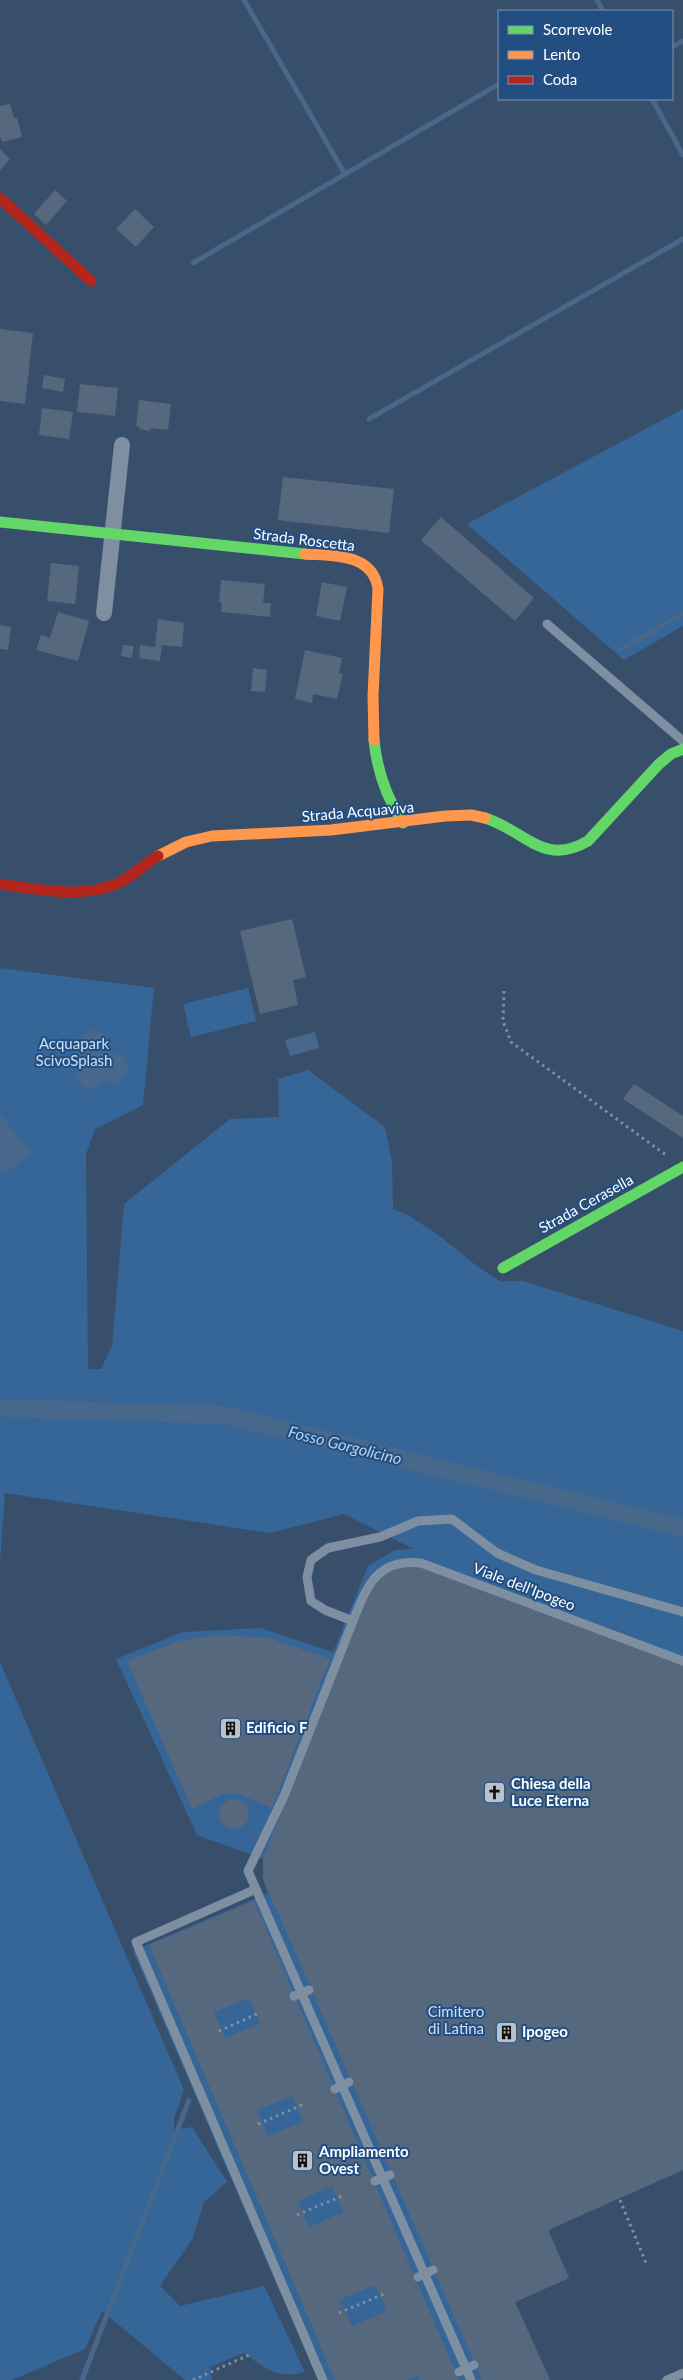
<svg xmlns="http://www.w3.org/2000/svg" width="683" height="2380" viewBox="0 0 683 2380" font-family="Lato,sans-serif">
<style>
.green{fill:#366598}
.water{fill:#47678b}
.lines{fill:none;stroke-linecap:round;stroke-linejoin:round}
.stream{stroke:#47678b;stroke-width:5}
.canal{stroke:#47678b;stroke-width:18}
.building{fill:#55687e;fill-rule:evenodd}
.path{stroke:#7e8fa1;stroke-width:3;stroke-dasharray:2.5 4;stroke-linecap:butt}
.lane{stroke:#7e8fa1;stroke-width:9}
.street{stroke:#7e8fa1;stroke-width:16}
.fast{stroke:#63d668;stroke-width:11}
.slow{stroke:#ff974d;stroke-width:11}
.jam{stroke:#b3261e;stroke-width:11}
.labels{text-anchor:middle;stroke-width:4;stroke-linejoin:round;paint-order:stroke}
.street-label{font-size:15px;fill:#fff;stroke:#224e81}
.park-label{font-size:15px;fill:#cce0f6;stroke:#224e81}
.poi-label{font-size:15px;font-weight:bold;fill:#fff;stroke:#224e81;text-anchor:start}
.water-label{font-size:16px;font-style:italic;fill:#b4d1ef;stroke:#224e81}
</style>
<rect width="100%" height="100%" fill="#384f6b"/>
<g class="green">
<path d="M683 409V626L624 660 467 524Z"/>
<path d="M0 968 154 988 143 1105 95 1129 86 1154 88 1369H101L112 1346 124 1204 230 1119 279 1117 278 1079 308 1070 385 1127 392 1163 393 1209 408 1215 441 1237 478 1267 500 1281H523L683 1331V2170L548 2230 569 2278 515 2302 550 2380H318L133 1951 268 1893 263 1879V1859L197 1835 116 1659 183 1632 261 1628 333 1652 368 1566 395 1550 414 1549 344 1514 270 1533 5 1493 0 1562Z"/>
<path d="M248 988 256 1021 191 1037 183 1004Z"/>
<path d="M0 1662 184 2090 174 2118V2130L192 2127 227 2182 204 2202 193 2238 160 2286 180 2306 264 2286 305 2372C277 2380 266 2369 244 2353L210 2367 212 2380H185L102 2311 85 2349 12 2380H0Z"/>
</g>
<g class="water">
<path d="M93 1029 106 1034 109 1041 108 1049 112 1053 124 1056C133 1068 126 1080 113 1084L105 1080 97 1088 88 1090 78 1082 76 1073 81 1067 75 1065 72 1059 74 1054 82 1051C81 1041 82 1033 93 1029Z"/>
<path d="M315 1032 319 1048 290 1056 285 1040Z"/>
<path d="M0 1114 32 1152 4 1175 0 1171Z"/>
</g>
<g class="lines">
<g class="stream">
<path d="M244 0 345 174"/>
<path d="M597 0 603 11"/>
<path d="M672 47 683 41"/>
<path d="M652 99 683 155"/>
<path d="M193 263 499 84"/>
<path d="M369 419 683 239"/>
<path d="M621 649 683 614"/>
<path d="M82 2380 189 2100"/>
</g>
<path class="canal" d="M0 1408 224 1415 683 1528"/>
</g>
<g class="building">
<path d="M10 104 14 118 17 117 22 137 2 142 0 137V106Z"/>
<path d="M0 149 10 159 0 170Z"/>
<path d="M55 190 67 201 46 225 34 214Z"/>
<path d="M135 209 154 227 136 247 116 229Z"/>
<path d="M0 329 33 333 25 404 0 401Z"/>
<path d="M44 375 65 379 63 392 42 388Z"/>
<path d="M80 384 118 388 115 416 77 412Z"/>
<path d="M139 400 171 404 168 430 151 428 150 431 139 429 140 427 136 426Z"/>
<path d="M42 408 73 412 69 439 39 435Z"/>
<path d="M283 477 394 489 389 533 278 520Z"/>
<path d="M441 517 534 598 515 621 421 540Z"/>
<path d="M51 563 79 566 75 604 47 601Z"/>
<path d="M221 580 265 584 263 603H271L270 617 221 612 222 603 219 602Z"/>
<path d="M322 582 347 587 340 621 316 616Z"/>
<path d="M58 612 89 621 78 661 36 650 41 635 50 638Z"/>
<path d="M158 619 184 623 182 647 162 645 160 661 139 658 140 645 155 647Z"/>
<path d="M0 625 11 627 8 650 0 649Z"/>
<path d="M123 645 134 646 132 658 121 656Z"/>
<path d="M305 650 342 658 339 673 343 674 337 699 313 694 312 703 295 699Z"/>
<path d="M253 668 267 670 265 692 251 691Z"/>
<path d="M292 919 306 977 293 980 298 1005 260 1014 240 931Z"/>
<path d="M634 1084 683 1116V1138L623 1099Z"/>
<path d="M398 1566 425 1567 683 1665V2170L548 2230 569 2278 515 2302 550 2380H482L263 1879V1859L370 1588 375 1580Z"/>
<path d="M218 1635 268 1638 330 1659 272 1808 239 1794H223L192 1809 127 1661 178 1641Z"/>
<circle cx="234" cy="1814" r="15"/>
<path d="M254 1901 459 2380H419L417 2376 407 2380H335L149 1945ZM249 1998 260 2024 225 2038 214 2012ZM292 2096 303 2122 268 2136 257 2110ZM332 2186 343 2212 309 2227 298 2201ZM375 2285 387 2311 352 2326 340 2300Z"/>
</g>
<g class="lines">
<g class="path">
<path d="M504 991 503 1021 511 1042 666 1155"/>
<path d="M219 2031 261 2012"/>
<path d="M258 2124 302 2105"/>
<path d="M620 2200 646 2263"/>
<path d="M297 2215 342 2196"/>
<path d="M339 2313 386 2293"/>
<path d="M193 2380 249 2355"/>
</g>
<g class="lane">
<path d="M547 624 683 741"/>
<path d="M683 1612 536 1570 497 1553 452 1519 418 1521 380 1537 328 1548 311 1560 307 1577 311 1601 325 1610 353 1621C367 1586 377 1558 421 1563L683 1661"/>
<path d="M353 1621 284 1796 248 1871 471 2380"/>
<path d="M256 1889 136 1942 323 2380"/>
<path d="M294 1996 309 1990"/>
<path d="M335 2089 349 2082"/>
<path d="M375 2181 390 2175"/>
<path d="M418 2277 433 2270"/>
<path d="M459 2372 474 2365"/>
<path d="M667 2380 683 2373"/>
</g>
<path class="street" d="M104 613 122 445"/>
<g class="fast">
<path d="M0 522 305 554"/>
<path d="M374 740C377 771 386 797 403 823"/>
<path d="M485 818C526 831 543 867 588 841L659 764 671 754 683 749"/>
<path d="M503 1268 683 1167"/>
</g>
<g class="slow">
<path d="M305 554C333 556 373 553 378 589L373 696 374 740"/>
<path d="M158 856 186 842 212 836 331 830 445 816 471 815 485 818"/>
</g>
<g class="jam">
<path d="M0 198 91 281"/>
<path d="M0 884C38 889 79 899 116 884 131 878 144 864 158 856"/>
</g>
</g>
<defs>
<symbol id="building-square" viewBox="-11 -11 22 22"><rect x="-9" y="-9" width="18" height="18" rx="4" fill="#b9c1cb" stroke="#224e81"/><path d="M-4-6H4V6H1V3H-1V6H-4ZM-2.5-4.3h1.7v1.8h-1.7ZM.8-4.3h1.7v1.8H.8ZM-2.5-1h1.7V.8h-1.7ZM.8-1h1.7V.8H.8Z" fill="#111"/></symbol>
<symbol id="church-square" viewBox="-11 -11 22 22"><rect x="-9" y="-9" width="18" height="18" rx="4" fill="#b9c1cb" stroke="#224e81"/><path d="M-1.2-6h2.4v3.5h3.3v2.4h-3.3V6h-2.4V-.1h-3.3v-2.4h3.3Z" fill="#111"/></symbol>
</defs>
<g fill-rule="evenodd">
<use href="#building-square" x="218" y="1716" width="25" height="25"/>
<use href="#church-square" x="482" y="1780" width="25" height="25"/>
<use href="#building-square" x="494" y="2020" width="25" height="25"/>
<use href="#building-square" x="290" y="2148" width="25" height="25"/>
</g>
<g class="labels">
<g class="street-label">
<text transform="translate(304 540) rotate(7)" y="5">Strada Roscetta</text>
<text transform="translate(358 812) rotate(-5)" y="5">Strada Acquaviva</text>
<text transform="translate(586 1204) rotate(-29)" y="5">Strada Cerasella</text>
<text transform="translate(524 1587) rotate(21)" y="5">Viale dell'Ipogeo</text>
</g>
<g class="park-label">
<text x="74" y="1049">Acquapark<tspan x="74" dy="17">ScivoSplash</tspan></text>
<text x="456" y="2017">Cimitero<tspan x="456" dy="17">di Latina</tspan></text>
</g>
<g class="poi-label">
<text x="246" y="1733">Edificio F</text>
<text x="511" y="1789">Chiesa della<tspan x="511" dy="17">Luce Eterna</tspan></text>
<text x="522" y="2037">Ipogeo</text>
<text x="319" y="2157">Ampliamento<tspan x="319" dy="17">Ovest</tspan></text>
</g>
<g class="water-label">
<text transform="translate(345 1445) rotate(14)" y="6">Fosso Gorgolicino</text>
</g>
</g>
<rect x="498" y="10" width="175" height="90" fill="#224e81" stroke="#7a95b3"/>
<rect x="508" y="26" width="25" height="8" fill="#63d668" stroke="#7a95b3"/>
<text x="543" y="35" font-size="15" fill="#ffffff">Scorrevole</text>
<rect x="508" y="51" width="25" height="8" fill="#ff974d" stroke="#7a95b3"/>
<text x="543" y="60" font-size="15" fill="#ffffff">Lento</text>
<rect x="508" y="76" width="25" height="8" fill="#b3261e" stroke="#7a95b3"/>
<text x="543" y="85" font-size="15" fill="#ffffff">Coda</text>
</svg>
